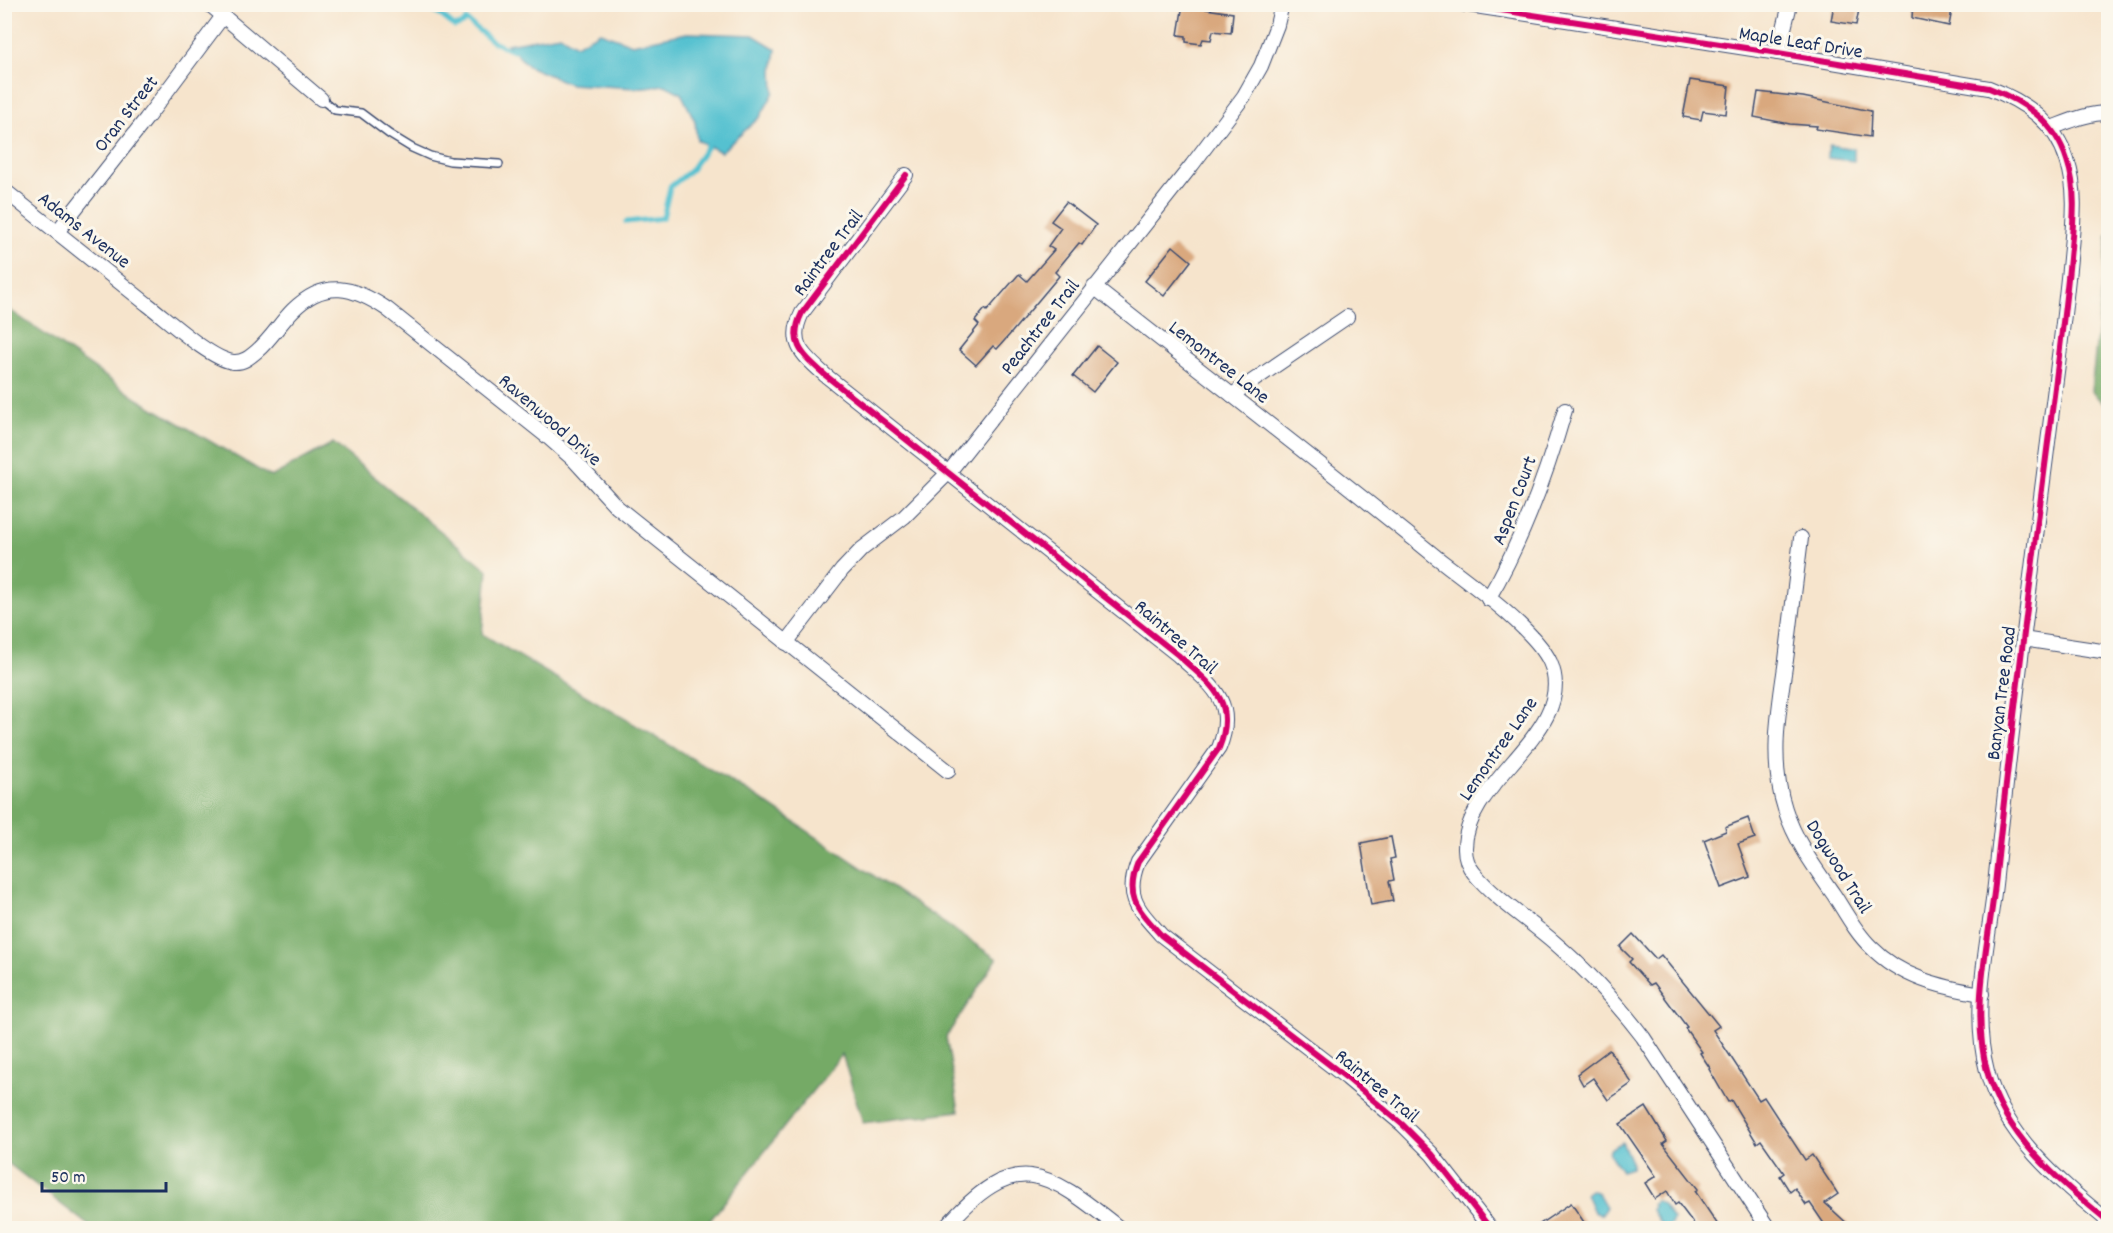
<svg xmlns="http://www.w3.org/2000/svg" width="2113" height="1233" viewBox="0 0 2113 1233" font-family="Dekko,sans-serif">
<style>
.forest{fill:#75aa66;stroke:#486c62;stroke-width:1.5}
.water{fill:#55c1d0;stroke:#387897;stroke-width:1.5}
.lines{fill:none;stroke-linecap:round;stroke-linejoin:round}
.stream{stroke:#55c1d0;stroke-width:5}
.building{fill:#d9a87e}
.lane-casing{stroke:#3c4a6e;stroke-width:10}
.street-casing{stroke:#3c4a6e;stroke-width:16}
.lane{stroke:#fff;stroke-width:7}
.street{stroke:#fff;stroke-width:14}
.cycleway-casing{stroke:#fbf7ec;stroke-width:10}
.cycleway{stroke:#d6006c;stroke-width:6}
.labels{text-anchor:middle;stroke-width:6;stroke-linejoin:round;paint-order:stroke}
.street-label{font-size:20px;fill:#1b2f5e;stroke:#fbf7ec}
</style>
<rect width="100%" height="100%" fill="#fbf7ec"/>
<filter id="ink" filterUnits="userSpaceOnUse"><feTurbulence type="fractalNoise" baseFrequency=".0167" numOctaves="2"/><feDisplacementMap in="SourceGraphic" scale="12" xChannelSelector="R" yChannelSelector="G"/><feConvolveMatrix kernelMatrix="1 2 1 2 8 2 1 2 1" color-interpolation-filters="sRGB"/></filter>
<filter id="wash" filterUnits="userSpaceOnUse"><feTurbulence type="fractalNoise" baseFrequency=".008" numOctaves="4" result="noise"/><feDisplacementMap in="SourceGraphic" scale="24" xChannelSelector="R" yChannelSelector="G"/><feGaussianBlur stdDeviation="1.35" result="paint"/><feColorMatrix in="noise" values="0 0 0 0 0 0 0 0 0 0 0 0 0 0 0 0 0 1.4 0 .05"/><feComposite in="paint" operator="in"/></filter>
<g filter="url(#wash)">
<rect width="100%" height="100%" fill="#f6e4cc"/>
<g class="forest">
<path d="M2108 234V408L2091 391Z"/>
<path d="M4 306 138 399 271 477 333 443 488 570 482 634 757 797 997 959 946 1037 959 1111 863 1123 842 1054 704 1228H92L5 1161Z"/>
</g>
<g class="water">
<path d="M600 32 632 44 687 33 753 35 776 49 773 71 774 92 760 117 721 152 697 140 695 121 681 93 665 85 635 88 570 84 528 66 507 44 560 35 576 45Z"/>
<path d="M1830 145 1854 149V161L1828 158 1827 155Z"/>
<path d="M1622 1142 1632 1164 1631 1168 1621 1171 1609 1153 1610 1149Z"/>
<path d="M1591 1190 1598 1193 1606 1207 1601 1215 1594 1212 1586 1194Z"/>
<path d="M1656 1200 1662 1204 1673 1219 1671 1224 1667 1227 1662 1226 1652 1210 1653 1206 1652 1204Z"/>
</g>
<g class="lines">
<g class="stream">
<path d="M420 4 442 16 455 27 463 24 466 20 493 42 513 51"/>
<path d="M626 222 663 218 670 187 690 171 708 145"/>
</g>
</g>
<g id="blocks">
<g class="building">
<path d="M1183 4H1207L1206 9 1233 13 1231 33 1213 31 1211 40 1203 39 1201 44 1186 42V36L1178 35Z"/>
<path d="M1834 4H1860L1856 25 1831 21Z"/>
<path d="M1913 4H1953L1949 26 1912 18Z"/>
<path d="M1690 80 1729 86 1726 114 1703 111 1701 120 1683 117Z"/>
<path d="M1758 92 1803 97 1871 111 1870 137 1816 129 1817 126 1790 124 1754 117Z"/>
<path d="M1066 202 1096 225 1082 245 1079 243 1055 272 1059 276 1012 332 997 349 993 346 976 365 959 350 979 325 975 321 985 309 987 311 1019 274 1027 281 1054 250 1048 246 1061 228 1051 221Z"/>
<path d="M1173 246 1191 261 1164 296 1145 281Z"/>
<path d="M1097 346 1117 362 1093 392 1073 376Z"/>
<path d="M1748 818 1755 838 1738 844 1750 877 1721 888 1704 840 1726 831 1725 827Z"/>
<path d="M1391 837 1395 858 1390 859 1394 880 1389 881 1393 901 1371 905 1361 843Z"/>
<path d="M1633 934 1656 959 1661 955 1719 1026 1713 1030 1759 1100 1764 1097 1805 1160 1812 1155 1838 1194 1825 1203 1852 1228H1827L1810 1203 1806 1205 1795 1188 1790 1192 1780 1176 1784 1173 1761 1140 1757 1143 1731 1100 1728 1102 1709 1069 1710 1068 1700 1053 1702 1052 1685 1028 1687 1027 1654 983 1650 985 1629 962 1632 959 1620 947Z"/>
<path d="M1609 1050 1632 1083 1608 1100 1593 1078 1583 1085 1577 1074Z"/>
<path d="M1646 1107 1667 1141 1663 1144 1698 1189 1695 1191 1720 1228H1697L1678 1203 1675 1205 1667 1191 1655 1199 1645 1183 1656 1176 1620 1124Z"/>
<path d="M1571 1203 1588 1228H1534Z"/>
</g>
</g>
</g>
<g filter="url(#ink)">
<use href="#blocks" fill-opacity="0" stroke="#3c4a6e" stroke-width="1.5"/>
<g class="lines">
<defs>
<path id="lane" d="M321 99 335 110 361 113 389 134 412 148 430 156 450 161 499 164"/>
<g id="street">
<path d="M209 4 321 99"/>
<path d="M1462 4 1778 53 1989 88C2026 102 2055 122 2067 160 2078 192 2073 225 2070 258 2067 291 2063 323 2059 356 2037 529 2014 702 1996 875 1990 939 1970 1007 1987 1071 2004 1136 2058 1180 2108 1221"/>
<path d="M1778 53 1790 4"/>
<path d="M2051 128C2070 121 2088 113 2108 113"/>
<path d="M906 175 802 313C787 343 803 355 825 375L1178 655C1210 684 1238 701 1219 748L1138 862C1124 897 1138 909 1161 935L1347 1078 1403 1125 1432 1154 1490 1228"/>
<path d="M4 190C52 228 100 266 147 304 167 319 210 359 233 362 243 363 250 357 257 351 271 339 280 323 293 310 325 278 354 287 387 309L549 438 574 460 617 507 948 771"/>
<path d="M57 232 146 119 223 16"/>
<path d="M1094 287C1208 377 1323 465 1436 557 1466 580 1535 629 1550 662 1580 730 1465 780 1465 848 1465 857 1468 866 1474 873 1496 900 1529 920 1555 943 1588 971 1617 1003 1643 1037L1768 1228"/>
<path d="M1232 395 1347 317"/>
<path d="M1801 538C1796 578 1791 619 1786 660 1779 708 1769 761 1785 809 1795 841 1815 868 1834 895 1845 912 1856 933 1871 947 1901 978 1941 987 1982 994"/>
<path d="M1488 599C1523 540 1546 476 1565 410"/>
<path d="M2023 639 2108 652"/>
<path d="M786 643 842 570 862 549 904 517 949 472 1192 165 1244 96 1261 66 1277 25 1282 4"/>
<path d="M945 1228C1015 1148 1045 1169 1119 1228"/>
</g>
</defs>
<use href="#lane" class="lane-casing"/>
<use href="#street" class="street-casing"/>
<use href="#lane" class="lane"/>
<use href="#street" class="street"/>
<defs>
<g id="cycleway">
<path d="M1462 4 1778 53 1989 88C2026 102 2055 122 2067 160 2078 192 2073 225 2070 258 2067 291 2063 323 2059 356 2037 529 2014 702 1996 875 1990 939 1970 1007 1987 1071 2004 1136 2058 1180 2108 1221"/>
<path d="M906 175 802 313C787 343 803 355 825 375L1178 655C1210 684 1238 701 1219 748L1138 862C1124 897 1138 909 1161 935L1347 1078 1403 1125 1432 1154 1490 1228"/>
</g>
</defs>
<use href="#cycleway" class="cycleway-casing"/>
<use href="#cycleway" class="cycleway"/>
</g>
</g>
<g class="labels">
<g class="street-label">
<text transform="translate(1801 41) rotate(9)" y="7">Maple Leaf Drive</text>
<text transform="translate(125 113) rotate(-52)" y="7">Oran Street</text>
<text transform="translate(85 229) rotate(38)" y="7">Adams Avenue</text>
<text transform="translate(827 252) rotate(-53)" y="7">Raintree Trail</text>
<text transform="translate(1039 326) rotate(-52)" y="7">Peachtree Trail</text>
<text transform="translate(1220 361) rotate(38)" y="7">Lemontree Lane</text>
<text transform="translate(551 419) rotate(41)" y="7">Ravenwood Drive</text>
<text transform="translate(1513 500) rotate(-69)" y="7">Aspen Court</text>
<text transform="translate(1177 636) rotate(41)" y="7">Raintree Trail</text>
<text transform="translate(2000 693) rotate(-83)" y="7">Banyan Tree Road</text>
<text transform="translate(1497 748) rotate(-55)" y="7">Lemontree Lane</text>
<text transform="translate(1840 866) rotate(58)" y="7">Dogwood Trail</text>
<text transform="translate(1378 1085) rotate(40)" y="7">Raintree Trail</text>
</g>
</g>
<rect width="2113" height="1233" fill="none" stroke="#fbf7ec" stroke-width="24"/>
<path d="M42 1182v9h124v-9" fill="none" stroke="#1b2f5e" stroke-width="3"/>
<text x="51" y="1182" font-size="18" fill="#1b2f5e" stroke="#fbf7ec" stroke-width="4.5" paint-order="stroke">50 m</text>
</svg>
